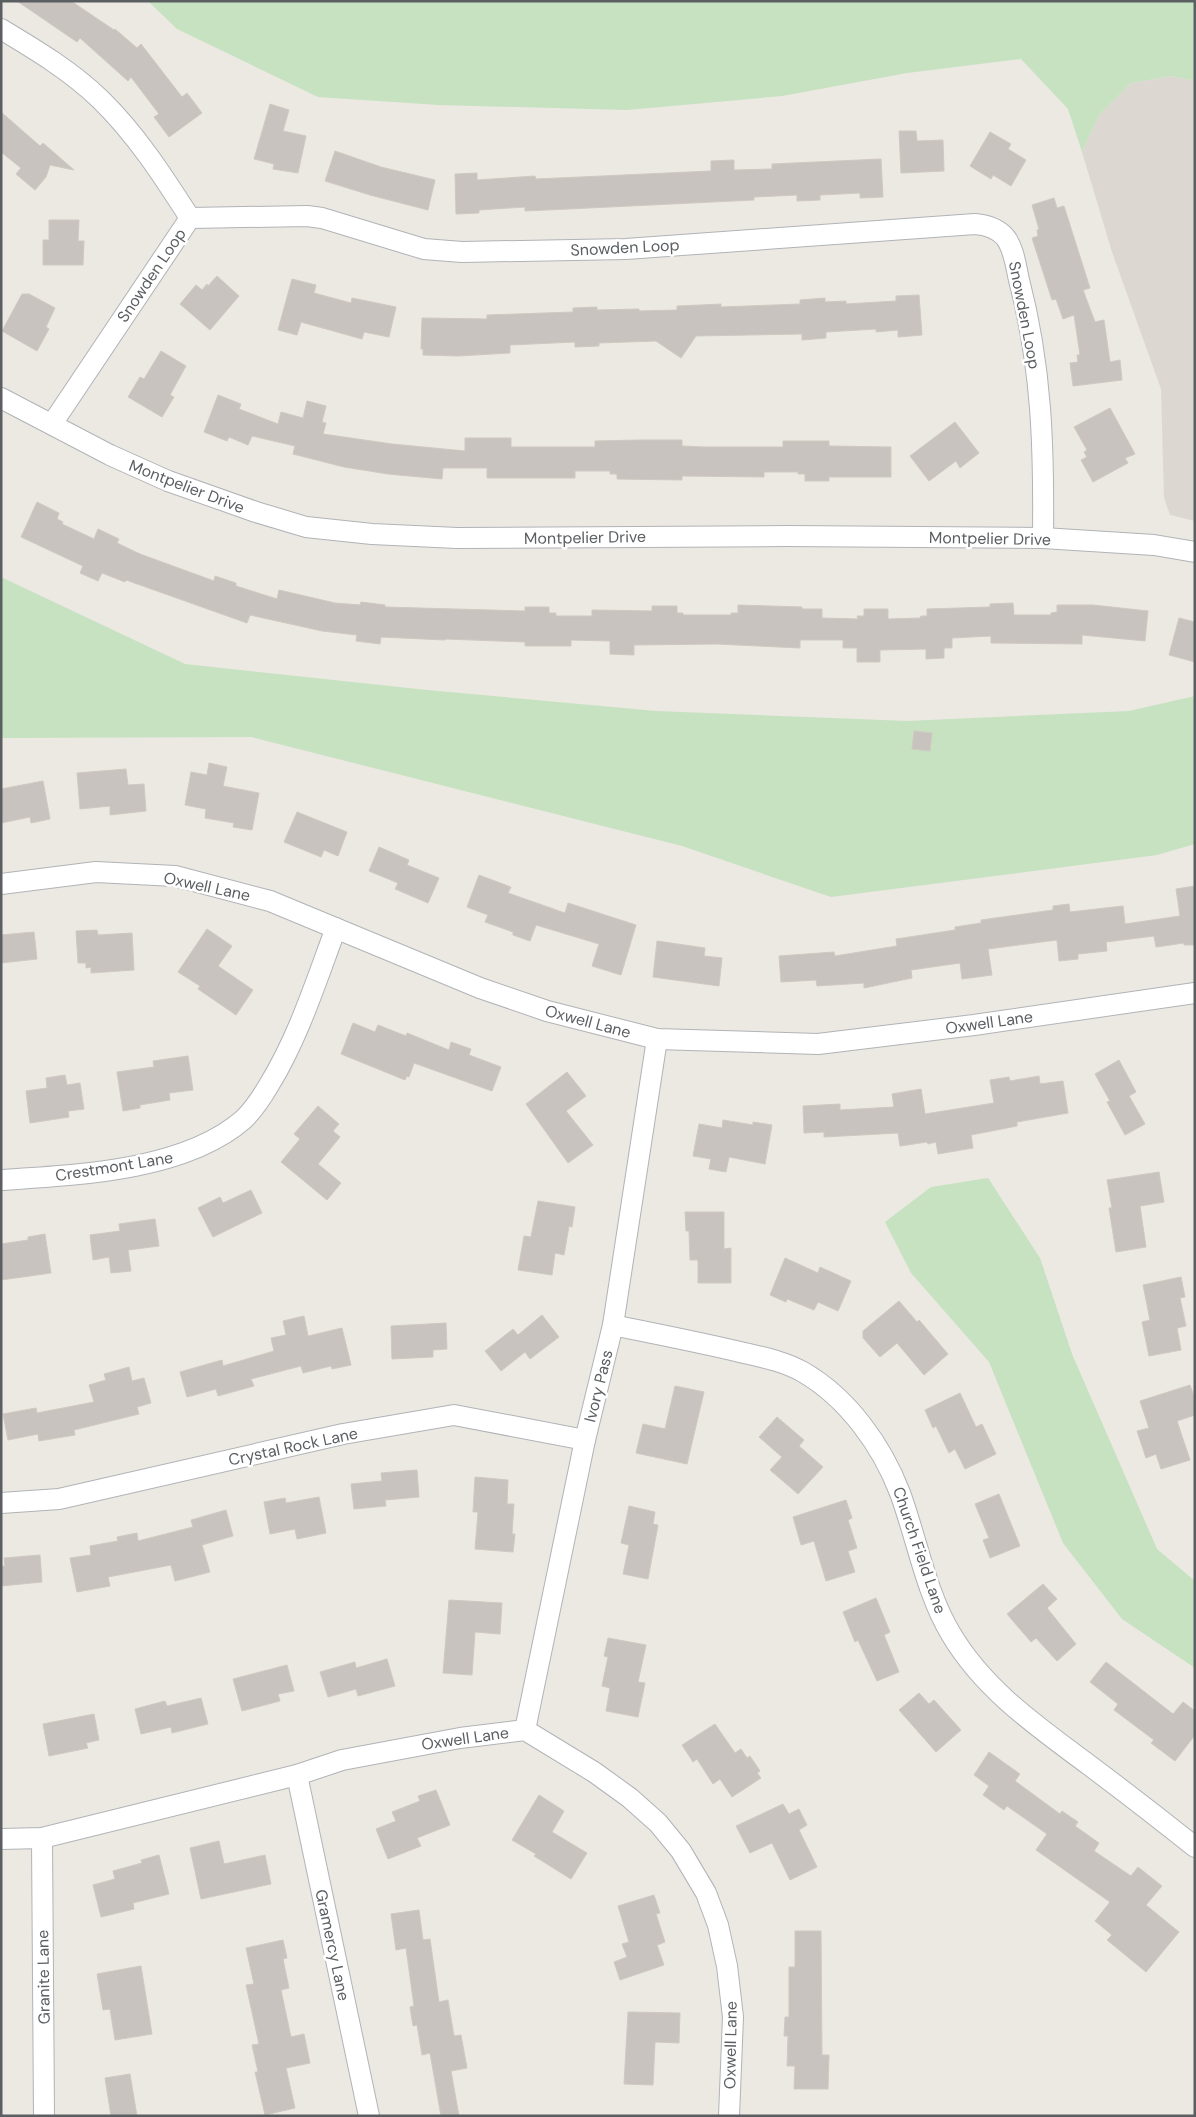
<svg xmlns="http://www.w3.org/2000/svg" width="1196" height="2117" viewBox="0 0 1196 2117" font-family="'DM Sans',sans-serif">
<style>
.education{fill:#dcd8d1}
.green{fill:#c6e2c1}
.building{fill:#c8c3bf;stroke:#d0c9c1}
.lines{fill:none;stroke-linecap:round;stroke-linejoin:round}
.street-casing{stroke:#b0b4b7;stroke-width:22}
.street{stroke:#fff;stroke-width:20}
.labels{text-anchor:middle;stroke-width:5;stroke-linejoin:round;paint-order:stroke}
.street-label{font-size:16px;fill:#5b5f62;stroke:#fff}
</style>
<rect width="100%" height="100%" fill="#ece8e2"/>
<path class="education" d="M1172 76 1195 81V521L1170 515 1164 498 1161 389 1112 252 1082 152 1099 115 1131 83Z"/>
<g class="green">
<path d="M148 1H1195V81L1172 76 1131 83 1099 115 1082 152 1068 109 1021 59 907 73 782 96 627 110 439 105 318 97 177 29Z"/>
<path d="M1 577 185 664 427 690 656 711 907 721 1129 711 1195 696V844L1157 855 831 897 682 846 251 737 1 738Z"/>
<path d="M988 1178 1040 1258 1072 1354 1157 1549 1195 1581V1668L1122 1619 1063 1543 989 1362 911 1273 885 1222 931 1187Z"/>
</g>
<g class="building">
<path d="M17 1H71L114 30 115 29 137 48 141 44 182 97 187 93 202 113 169 137 154 117 159 114 131 77 128 81 80 38 77 42Z"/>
<path d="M270 104 289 110 283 131 306 136 298 173 273 169 274 164 254 159Z"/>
<path d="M1 112 40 146 43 143 74 170 50 165 46 177 35 190 16 174 21 168 1 152Z"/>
<path d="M899 131H916L917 141 943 140 944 171 901 173Z"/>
<path d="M990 132 1011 144 1008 149 1026 160 1011 186 993 175 991 179 970 166Z"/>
<path d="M335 151 381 167 435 180 428 210 370 195 325 181Z"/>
<path d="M881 159 883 197 860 198V193L820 195V200L797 201V195L754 197V200L568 209 525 211V207L479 210V213L456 214 455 174 477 173V180L535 176 536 179 711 171V161L734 160V170L772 169V164Z"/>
<path d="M1054 198 1057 208 1064 206 1090 288 1083 290 1095 322 1104 320 1110 362 1120 360 1122 380 1073 386 1070 363 1078 362 1077 355H1080L1074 315 1063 319 1056 299 1052 300 1032 238 1038 236 1037 230 1039 229 1032 205Z"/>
<path d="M49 220H79L78 241H84L83 265H43V240H49Z"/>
<path d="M217 276 239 296 210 330 180 304 196 285 202 290 207 284 208 286Z"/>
<path d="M292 279 316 285 314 293 351 303 352 298 396 307 389 337 364 332 362 339 301 322 297 335 278 330Z"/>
<path d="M22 294H29L55 308 46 327 49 329 37 351 2 331Z"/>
<path d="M919 295 922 335 898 337V330L876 332V329L826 332V338L802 340V334L696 336 681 358 656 341 599 343V346L575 347V342L510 345V353L458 356 423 355V349H421L422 318 487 319V315L573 312V308L597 307V310L639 309V311L677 310V306L701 305 721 304V307L800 304V300L825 298V302L846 301V304L896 301V296Z"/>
<path d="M161 351 186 366 170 395 174 397 162 417 128 397 140 377 144 379Z"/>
<path d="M218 395 241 404 239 409 278 424 281 412 303 418 307 401 326 406 322 422 326 423 323 434 392 444 465 451V438H511V447H595V441L640 440H682V446L703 447H783V441H829V446L891 447V477H829V481H805V474H798V472H764V477L682 476V480L617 479V474H610V471H575V478H487V468H443L442 479 388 474 344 467 293 454 295 446 252 436 248 445 229 437 227 441 204 432Z"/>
<path d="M1110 408 1135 454 1125 458 1128 463 1093 482 1081 460 1087 457 1084 452 1087 450 1074 427Z"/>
<path d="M955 422 979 453 960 468 956 461 929 481 910 456Z"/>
<path d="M37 502 59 513 57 519 63 522 62 524 94 539 98 529 119 539 117 543 140 554 214 581 215 576 236 583V586L277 599 279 590 335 603 360 605 361 602 385 605V607L525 611V607H549V613H556V616H592V610L652 611V606H677V613H683V615H731V613H738V605L802 607V609H822V618L858 619 857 616H864V609H888V619L920 618 921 616H927V609L990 607V604L1013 603 1014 615H1051V613L1057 612V605H1093L1148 611 1145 641 1082 635V644L991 643V636L952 638V648H944V658L926 659V649L880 650V662H857V648H843V640H800V648L716 644 634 645V655L610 654V641L571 640V646H525V642L445 639V640L381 637 380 644 356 641 357 635 322 631 250 615 247 623 126 580 125 582 102 573 98 581 80 573 83 566 21 537Z"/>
<path d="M1179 618 1195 622V662L1169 655Z"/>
<path d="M914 731 932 733 930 751 912 749Z"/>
<path d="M209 763 227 767 223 786 259 793 252 830 233 827 234 823 205 818 206 809 185 805 191 772 207 775Z"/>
<path d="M126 769 128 785 144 784 146 811 110 815V806L80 809 77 773Z"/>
<path d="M43 781 50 819 31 823 30 817 1 823V789Z"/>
<path d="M297 812 347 832 338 856 324 850 321 857 284 842Z"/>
<path d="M379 847 409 860 407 865 439 878 428 903 395 889 398 883 369 871Z"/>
<path d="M479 875 511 887 508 893 565 913 568 903 636 925 621 975 592 966 599 944 536 925 530 941 513 935V932L485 922 488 915 467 907Z"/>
<path d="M1195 886V945H1184V943L1156 947 1154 936 1106 942 1107 951 1078 954V959L1059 961 1057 940 988 949 992 975 962 979 960 963 911 970 912 978 864 988V983L817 986 816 980 781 982 779 956 834 952 835 956 897 946 896 939 955 930V927L981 923V920L1053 910V906L1069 904 1070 912 1123 906 1125 924 1180 916 1176 889Z"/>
<path d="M207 929 232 946 218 966 253 990 236 1015 198 989 200 986 178 972Z"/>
<path d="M97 930 98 935 132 933 134 970 91 973V967L86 968V963H78L76 931Z"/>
<path d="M34 932 37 959 1 963V935Z"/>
<path d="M657 941 705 948 704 956 722 958 719 986 653 977Z"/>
<path d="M353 1023 375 1032 378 1025 406 1036 407 1033 449 1050 451 1042 471 1049 469 1055 501 1067 492 1091 414 1063 409 1077 407 1076 405 1080 341 1054Z"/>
<path d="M188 1056 193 1090 169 1093 170 1100 140 1105V1108L123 1111 117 1072 154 1067 153 1061Z"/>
<path d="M1119 1060 1136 1092 1129 1096 1145 1124 1125 1135 1107 1102 1110 1101 1095 1074Z"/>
<path d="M567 1072 586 1096 566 1111 593 1145 568 1163 526 1104Z"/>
<path d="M65 1075 67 1085 80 1083 84 1109 68 1111 69 1117 30 1123 26 1091 47 1088 46 1078Z"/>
<path d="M1039 1076 1040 1084 1063 1081 1068 1113 1017 1122V1126L971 1135 973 1148 938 1154 936 1142 928 1144 927 1142 900 1146 898 1133 824 1137V1132L804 1133 803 1106 840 1104V1110L894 1107 892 1094 921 1089 925 1114 994 1103 990 1080 1009 1077 1010 1081Z"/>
<path d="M318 1106 339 1124 333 1131 340 1137 318 1164 341 1183 327 1200 281 1162 300 1139 294 1134Z"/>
<path d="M723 1120 753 1125V1122L772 1125 765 1164 729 1157 726 1172 709 1169 711 1159 693 1156 699 1124 722 1128Z"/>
<path d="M1159 1172 1164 1202 1140 1206 1146 1247 1116 1252 1109 1208H1112L1107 1180Z"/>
<path d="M251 1190 262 1213 213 1237 198 1208 220 1197 223 1203Z"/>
<path d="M538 1201 575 1207 572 1227 569 1226 564 1255 555 1253 552 1275 518 1270 524 1236 531 1237Z"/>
<path d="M685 1212H724V1249L731 1248V1283H698V1260H690L689 1231H686Z"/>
<path d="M155 1219 159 1246 128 1250 131 1271 111 1273 109 1257 93 1260 90 1235 120 1231 119 1224Z"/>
<path d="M45 1234 51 1273 1 1280V1244L28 1240V1237Z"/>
<path d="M785 1258 818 1273 820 1267 851 1281 838 1311 818 1302 814 1310 787 1299 786 1302 770 1295Z"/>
<path d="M1181 1277 1185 1297 1180 1298 1186 1326 1177 1328 1181 1350 1149 1356 1142 1322 1150 1320 1143 1285Z"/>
<path d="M899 1301 917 1322 919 1320 948 1354 924 1375 897 1343 880 1357 863 1338V1331Z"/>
<path d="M542 1315 559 1337 530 1359 525 1352 501 1371 485 1351 513 1329 518 1335Z"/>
<path d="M304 1316 308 1336 342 1328 351 1365 332 1369 331 1366 303 1373 301 1366 251 1379 254 1386 218 1396 216 1389 187 1397 180 1372 222 1360 223 1366 274 1351 271 1338 286 1335 283 1321Z"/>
<path d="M446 1323 447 1349 433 1350V1357L392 1359 391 1326Z"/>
<path d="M129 1367 132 1381 144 1378 151 1403 137 1407 139 1414 74 1430 75 1435 39 1441 38 1434 8 1440 3 1414 36 1408 37 1413 94 1402 89 1385 106 1380 104 1374Z"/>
<path d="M1190 1385 1195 1399V1415L1177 1421 1190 1460 1161 1469 1156 1454 1146 1458 1137 1431 1149 1428 1140 1401Z"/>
<path d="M675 1386 704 1392 687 1464 636 1453 643 1424 665 1429Z"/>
<path d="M960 1393 976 1427 982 1424 996 1454 965 1469 955 1449 949 1453 936 1426 933 1428 925 1410Z"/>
<path d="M777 1417 804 1440 799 1446 823 1467 798 1494 770 1470 782 1457 759 1437Z"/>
<path d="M417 1470 419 1497 385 1500 386 1506 354 1509 351 1484 382 1481 381 1473Z"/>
<path d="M475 1477 508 1480 507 1504H514L512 1534H515L513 1552 475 1549 478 1512H473Z"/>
<path d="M999 1494 1020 1546 990 1558 983 1540 989 1538 975 1504Z"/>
<path d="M319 1497 326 1533 297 1539 295 1529 270 1534 264 1502 285 1498 286 1503Z"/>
<path d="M846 1500 852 1518 848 1520 857 1548 848 1551 855 1572 826 1581 814 1541 801 1545 793 1517Z"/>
<path d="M629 1506 655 1512 653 1524 658 1525 648 1579 623 1574 629 1545 621 1543Z"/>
<path d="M226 1510 233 1536 202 1545 210 1572 175 1581 171 1565 108 1577 110 1586 77 1592 70 1558 91 1555 90 1546 118 1541 117 1537 137 1533 138 1541 193 1527 191 1520Z"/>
<path d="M40 1555 42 1582 1 1586V1566H5L4 1558Z"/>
<path d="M1043 1584 1057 1599 1047 1608 1076 1644 1057 1661 1036 1638 1031 1642 1007 1614Z"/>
<path d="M876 1598 890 1632 884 1635 899 1672 877 1681 858 1640 855 1642 843 1612Z"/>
<path d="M449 1600 502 1603 500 1634 475 1632 472 1675 443 1673Z"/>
<path d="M608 1638 646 1645 638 1682 645 1683 638 1717 606 1711 610 1688 602 1686 608 1657 604 1656Z"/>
<path d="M387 1659 395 1686 358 1696 356 1689 328 1697 320 1672 355 1662 356 1668Z"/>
<path d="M1106 1662 1173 1714 1183 1702 1195 1711V1735L1175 1761 1151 1743 1154 1740 1114 1710 1118 1704 1090 1682Z"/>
<path d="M287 1665 294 1691 278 1694 280 1701 242 1711 233 1679Z"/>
<path d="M919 1693 929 1704 934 1700 961 1730 936 1752 899 1710Z"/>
<path d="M201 1698 208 1724 172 1733 171 1727 141 1734 135 1709 165 1701 167 1706Z"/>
<path d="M94 1714 99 1740 86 1743 88 1748 49 1756 43 1724Z"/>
<path d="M715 1724 735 1753 741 1749 747 1758 750 1756 760 1771 757 1773 761 1778 732 1797 720 1779 713 1784 697 1759 693 1762 682 1745Z"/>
<path d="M989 1752 1020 1774 1015 1781 1060 1814 1062 1811 1078 1822 1075 1826 1099 1843 1094 1851 1131 1876 1138 1867 1162 1886 1146 1905 1179 1932 1146 1972 1107 1940 1112 1935 1095 1921 1110 1902 1036 1850 1047 1834 1007 1806 1004 1810 983 1795 989 1786 974 1775Z"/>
<path d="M436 1790 450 1825 417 1838 421 1846 388 1859 376 1829 396 1821 392 1812 420 1801 418 1796Z"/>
<path d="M539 1795 564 1811 552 1832 587 1853 571 1879 534 1856 536 1854 512 1840Z"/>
<path d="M783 1804 789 1814 799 1809 807 1825 799 1830 817 1867 790 1880 772 1843 750 1853 736 1826Z"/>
<path d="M219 1841 224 1864 265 1855 271 1884 201 1899 190 1848Z"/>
<path d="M159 1855 169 1894 133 1903 134 1909 101 1917 93 1885 115 1879 113 1871 142 1863 141 1860Z"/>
<path d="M654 1895 660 1913 656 1914 665 1942 657 1945 664 1965 620 1980 614 1962 627 1957 622 1944 629 1942 618 1906Z"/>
<path d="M419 1910 423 1940 430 1939 439 2002 448 2000 454 2036 461 2035 467 2068 451 2071 459 2116H441L430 2053 422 2055 417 2025 413 2026 410 2007 414 2006 406 1948 396 1950 391 1914Z"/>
<path d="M795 1931H821L822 2055H829L828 2089H794L795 2066H787L788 2036H784L785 2017H789V1967H795Z"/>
<path d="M283 1940 287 1958 283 1959 289 1988 281 1990 291 2037 304 2034 310 2063 286 2068 295 2108 265 2115 255 2072H258L252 2045 259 2044 246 1985 254 1984 246 1948Z"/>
<path d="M141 1966 152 2034 115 2040 110 2009 103 2010 97 1974Z"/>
<path d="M628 2012 680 2013 679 2043 655 2042 653 2085 624 2084Z"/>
<path d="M130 2074 137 2116H111L105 2078Z"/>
</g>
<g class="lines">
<defs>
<g id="street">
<path d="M1 29C36 50 71 71 100 99 136 134 163 176 190 218"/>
<path d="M190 218 307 216 322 218 424 249 462 252 626 249 975 224C987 225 997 228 1005 237 1014 248 1016 267 1019 280 1042 368 1044 448 1043 538"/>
<path d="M1 398 110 455 168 481 256 512 306 527 372 534 457 538 786 536 1043 538 1154 545 1195 552"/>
<path d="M52 424 190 218"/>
<path d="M1 884 96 872 175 876 270 901 480 988 547 1011 657 1039 818 1044 974 1025 1195 993"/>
<path d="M1 1180C77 1175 185 1171 244 1119 254 1109 262 1097 269 1085 299 1036 316 981 336 928"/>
<path d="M613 1325C656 1334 698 1342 740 1352 761 1357 784 1361 803 1372 848 1398 882 1446 900 1493 917 1539 926 1593 951 1634 984 1690 1038 1727 1089 1765 1125 1792 1160 1819 1195 1847"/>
<path d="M1 1503 59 1499 343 1434 454 1415 585 1440"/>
<path d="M525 1730 585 1440 613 1325 657 1039"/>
<path d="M297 1775 369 2116"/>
<path d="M42 1838 44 2116"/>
<path d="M1 1839 42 1838 297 1775 342 1760 460 1738 525 1730 594 1772 630 1798 658 1823 681 1851 706 1893 718 1925 727 1966 733 2017 729 2116"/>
</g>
</defs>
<use href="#street" class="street-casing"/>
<use href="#street" class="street"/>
</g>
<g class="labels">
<g class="street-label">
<text transform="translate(625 247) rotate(-3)" y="6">Snowden Loop</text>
<text transform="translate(151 275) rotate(-56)" y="6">Snowden Loop</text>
<text transform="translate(1025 315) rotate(79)" y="6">Snowden Loop</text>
<text transform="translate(187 486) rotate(21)" y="6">Montpelier Drive</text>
<text transform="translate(585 537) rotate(-1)" y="6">Montpelier Drive</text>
<text transform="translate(990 538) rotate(1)" y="6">Montpelier Drive</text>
<text transform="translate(207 886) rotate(12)" y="6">Oxwell Lane</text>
<text transform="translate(588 1021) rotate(15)" y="6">Oxwell Lane</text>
<text transform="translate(989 1022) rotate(-8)" y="6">Oxwell Lane</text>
<text transform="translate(114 1166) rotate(-9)" y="6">Crestmont Lane</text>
<text transform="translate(598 1386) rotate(-76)" y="6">Ivory Pass</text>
<text transform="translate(293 1446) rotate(-12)" y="6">Crystal Rock Lane</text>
<text transform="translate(920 1550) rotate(71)" y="6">Church Field Lane</text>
<text transform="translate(465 1738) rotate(-8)" y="6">Oxwell Lane</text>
<text transform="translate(333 1945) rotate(78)" y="6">Gramercy Lane</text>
<text transform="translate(43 1977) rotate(-91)" y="6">Granite Lane</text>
<text transform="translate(730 2045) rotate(-89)" y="6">Oxwell Lane</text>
</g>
</g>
<rect width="1196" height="2117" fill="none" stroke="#5b5f62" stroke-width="5"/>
</svg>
